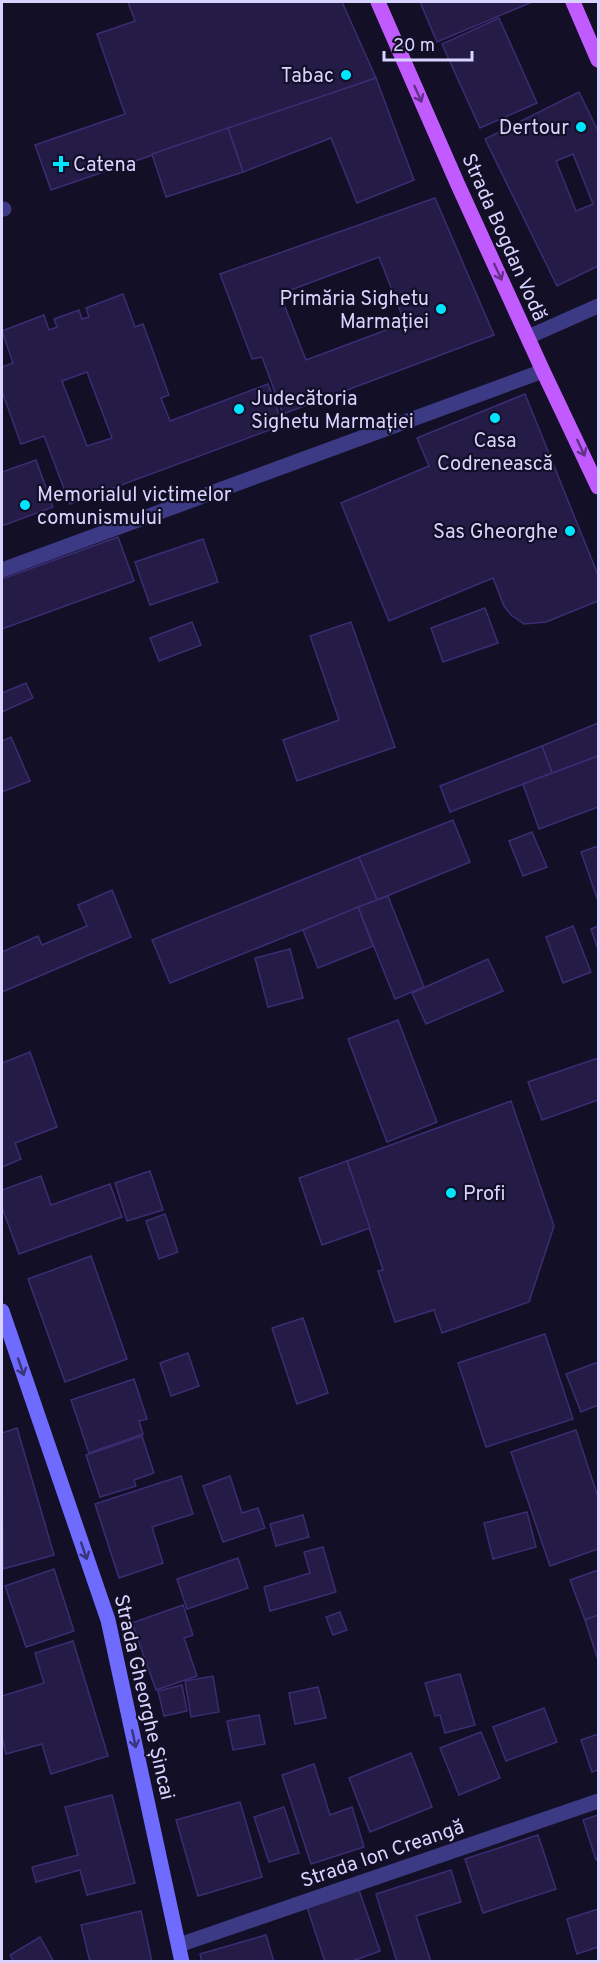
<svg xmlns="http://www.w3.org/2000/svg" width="600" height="1963" viewBox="0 0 600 1963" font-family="Overpass,sans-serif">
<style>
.building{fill:#241b47;stroke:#3b2d73;stroke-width:1.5;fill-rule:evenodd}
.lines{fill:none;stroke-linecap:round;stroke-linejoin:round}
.lane{stroke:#3d3a85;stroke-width:15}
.street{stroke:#3d3a85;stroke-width:15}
.secondary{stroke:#6f6bff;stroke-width:15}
.primary{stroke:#c25bff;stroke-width:15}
.oneway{stroke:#623188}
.oneway2{stroke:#38347d}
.poi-dot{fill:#00e5ff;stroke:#130f26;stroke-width:2}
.labels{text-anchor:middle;stroke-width:4.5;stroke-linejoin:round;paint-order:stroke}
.poi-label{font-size:20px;fill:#d9d4ff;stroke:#130f26;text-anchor:end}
.street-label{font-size:20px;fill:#d9d4ff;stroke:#130f26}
</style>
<rect width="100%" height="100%" fill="#130f26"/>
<g class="building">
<path d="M128 2H342L376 78 51 190 35 145 125 114 97 34 135 21Z"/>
<path d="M420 2H532L437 42Z"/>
<path d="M499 18 537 103 480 128 442 44Z"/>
<path d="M376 78 414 180 357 203 331 138 243 172 228 128Z"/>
<path d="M579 92 598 131V266L557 286 485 139ZM573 154 593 204 576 211 556 161Z"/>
<path d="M228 128 243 172 166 197 152 154Z"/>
<path d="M435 198 494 335 283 414 262 357 252 359 220 274ZM379 257 405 323 306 360 280 294Z"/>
<path d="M123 294 135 327 143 324 169 395 161 398 170 421 268 384 283 425 70 504 44 436 21 444 2 391V367L13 363 2 331 44 315 49 330 57 327 54 319 79 310 82 319 89 317 86 308ZM87 372 112 438 87 446 62 381Z"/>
<path d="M525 394 598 575V601L546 622 524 624 511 615 504 606 493 578 389 621 341 503 429 466 417 438Z"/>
<path d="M36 460 53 507 2 526V472Z"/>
<path d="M118 537 134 581 2 629V579Z"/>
<path d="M203 539 218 582 150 605 135 562Z"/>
<path d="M485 608 498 643 443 662 431 628Z"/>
<path d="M192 622 201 645 159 661 150 638Z"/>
<path d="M351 622 395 747 297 781 283 740 339 720 310 636Z"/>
<path d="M26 683 33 698 2 712V693Z"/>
<path d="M598 723V756L552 773 542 746Z"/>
<path d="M11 737 30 781 2 792V741Z"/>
<path d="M542 746 552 773 450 812 440 786Z"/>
<path d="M598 756V807L539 829 523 784Z"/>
<path d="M453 820 470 862 377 900 359 857Z"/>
<path d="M532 832 547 867 523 876 509 841Z"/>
<path d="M598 846V901L581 852Z"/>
<path d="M359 857 377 900 170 983 152 940Z"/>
<path d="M112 890 131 937 2 992V952L38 936 42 945 87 926 78 905Z"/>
<path d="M388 896 424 987 395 999 358 907Z"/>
<path d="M358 907 373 946 318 968 303 930Z"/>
<path d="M573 926 591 972 563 983 546 937Z"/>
<path d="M598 926V950L591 929Z"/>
<path d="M290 949 303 998 268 1007 255 958Z"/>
<path d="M488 959 503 991 426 1024 412 993Z"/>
<path d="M398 1020 437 1122 387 1142 348 1039Z"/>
<path d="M30 1052 57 1127 15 1143 21 1159 2 1167V1063Z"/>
<path d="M598 1058V1100L542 1120 528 1082Z"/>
<path d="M511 1101 554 1226 529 1302 442 1333 434 1310 395 1322 378 1271 383 1270 347 1161Z"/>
<path d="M347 1161 370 1228 322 1245 299 1178Z"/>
<path d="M150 1171 163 1210 127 1221 115 1183Z"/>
<path d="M41 1176 51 1205 110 1184 122 1217 19 1254 2 1207V1190Z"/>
<path d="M165 1214 178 1252 159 1259 146 1221Z"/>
<path d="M91 1256 127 1359 65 1382 28 1279Z"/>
<path d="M303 1318 328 1393 297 1404 272 1328Z"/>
<path d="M545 1334 573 1419 486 1447 458 1363Z"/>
<path d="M188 1353 199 1386 171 1396 160 1363Z"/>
<path d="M598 1362V1405L581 1412 566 1374Z"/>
<path d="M134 1379 147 1419 139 1421 143 1434 89 1453 71 1400Z"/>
<path d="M17 1428 54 1555 3 1569 2 1433Z"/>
<path d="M576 1430 598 1497V1549L550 1566 511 1452Z"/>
<path d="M142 1436 154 1473 134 1480 136 1486 100 1497 86 1455Z"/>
<path d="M181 1476 193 1514 152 1527 163 1563 119 1578 95 1504Z"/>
<path d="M230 1476 242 1513 258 1508 265 1528 223 1542 203 1486Z"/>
<path d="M527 1512 536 1547 493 1559 484 1523Z"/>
<path d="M303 1515 309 1537 276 1546 270 1524Z"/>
<path d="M323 1547 336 1592 270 1611 264 1587 310 1573 304 1552Z"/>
<path d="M238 1558 248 1588 187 1609 177 1579Z"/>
<path d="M54 1569 74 1631 26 1647 5 1586Z"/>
<path d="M598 1570V1615L585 1620 570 1580Z"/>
<path d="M183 1605 193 1635 184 1638 197 1676 156 1690 132 1623Z"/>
<path d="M340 1612 347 1630 333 1635 326 1617Z"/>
<path d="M598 1615V1660L585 1620Z"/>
<path d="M73 1641 108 1756 51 1774 42 1744 6 1754 2 1737V1696L44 1683 35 1653Z"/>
<path d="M460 1674 475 1725 445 1733 440 1715 435 1716 425 1683Z"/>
<path d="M213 1676 219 1712 191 1717 185 1681Z"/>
<path d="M182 1685 187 1711 164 1716 158 1691Z"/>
<path d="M318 1687 326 1718 295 1724 289 1693Z"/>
<path d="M544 1708 557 1742 506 1761 493 1727Z"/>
<path d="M259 1715 265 1744 233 1750 227 1721Z"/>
<path d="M481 1732 500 1778 459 1795 440 1748Z"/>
<path d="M598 1734V1770L592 1772 581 1740Z"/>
<path d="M411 1753 432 1807 370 1832 349 1778Z"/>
<path d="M314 1764 330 1815 352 1807 364 1847 311 1864 282 1775Z"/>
<path d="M112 1795 135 1883 87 1895 80 1870 36 1882 32 1867 78 1855 65 1807Z"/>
<path d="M240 1802 262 1877 198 1896 176 1820Z"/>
<path d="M284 1807 299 1853 269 1862 254 1817Z"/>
<path d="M598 1815V1859L596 1860 583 1820Z"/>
<path d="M538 1835 556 1889 483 1913 465 1859Z"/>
<path d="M451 1870 461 1902 416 1916 431 1962H397L376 1894Z"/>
<path d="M359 1890 380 1951 350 1962H325L307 1907Z"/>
<path d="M598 1909V1947L577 1954 567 1919Z"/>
<path d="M141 1911 152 1962H90L81 1925Z"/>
<path d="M266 1935 274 1962H202L200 1954Z"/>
<path d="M40 1937 54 1962H14L10 1955Z"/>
</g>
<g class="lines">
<path class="lane" d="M2 209H4"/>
<g class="street">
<path d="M528 337 598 306"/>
<path d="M2 570 543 371"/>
<path d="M179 1945 598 1801"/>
</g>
<path class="secondary" d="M2 1311 108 1620 182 1962"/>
<g class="primary">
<path d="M378 2 458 185 543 371 598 487"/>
<path d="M573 2 598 60"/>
</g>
</g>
<defs><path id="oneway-shaft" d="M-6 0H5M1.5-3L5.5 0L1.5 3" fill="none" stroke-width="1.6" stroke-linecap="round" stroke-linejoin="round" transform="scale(1.5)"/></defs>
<g class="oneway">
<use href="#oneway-shaft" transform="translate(418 94) rotate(66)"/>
<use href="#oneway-shaft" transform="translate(498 272) rotate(65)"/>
<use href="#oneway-shaft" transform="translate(581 448) rotate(65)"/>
</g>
<g class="oneway2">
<use href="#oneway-shaft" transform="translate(21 1367) rotate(71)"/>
<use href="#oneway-shaft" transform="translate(84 1551) rotate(71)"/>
<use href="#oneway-shaft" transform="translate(134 1739) rotate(78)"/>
</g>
<g class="poi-dot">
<circle cx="346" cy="75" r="6"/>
<circle cx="581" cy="127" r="6"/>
<path d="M58 155h6v6h6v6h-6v6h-6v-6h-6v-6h6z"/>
<circle cx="441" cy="309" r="6"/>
<circle cx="239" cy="409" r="6"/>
<circle cx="495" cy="418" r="6"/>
<circle cx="25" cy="505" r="6"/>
<circle cx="570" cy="531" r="6"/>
<circle cx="451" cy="1193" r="6"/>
</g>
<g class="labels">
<g class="poi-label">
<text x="334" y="82">Tabac</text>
<text x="569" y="134">Dertour</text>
<text x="73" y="171" text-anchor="start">Catena</text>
<text x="429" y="305">Primăria Sighetu<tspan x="429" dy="23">Marmației</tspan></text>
<text x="251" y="405" text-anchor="start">Judecătoria<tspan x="251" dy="23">Sighetu Marmației</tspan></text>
<text x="495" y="447" text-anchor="middle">Casa<tspan x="495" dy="23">Codrenească</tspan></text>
<text x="37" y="501" text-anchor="start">Memorialul victimelor<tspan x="37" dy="23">comunismului</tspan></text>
<text x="558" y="538">Sas Gheorghe</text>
<text x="463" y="1200" text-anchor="start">Profi</text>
</g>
<g class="street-label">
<text transform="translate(505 237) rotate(66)" y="7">Strada Bogdan Vodă</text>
<text transform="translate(145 1697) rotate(77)" y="7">Strada Gheorghe Șincai</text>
<text transform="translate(382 1853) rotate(-19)" y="7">Strada Ion Creangă</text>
</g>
</g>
<rect width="600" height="1963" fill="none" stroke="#d9d4ff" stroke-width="6"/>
<path d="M384 51v9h88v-9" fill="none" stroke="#d9d4ff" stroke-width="3"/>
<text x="393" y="51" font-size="18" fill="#d9d4ff" stroke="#130f26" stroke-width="4.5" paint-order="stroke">20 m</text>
</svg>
